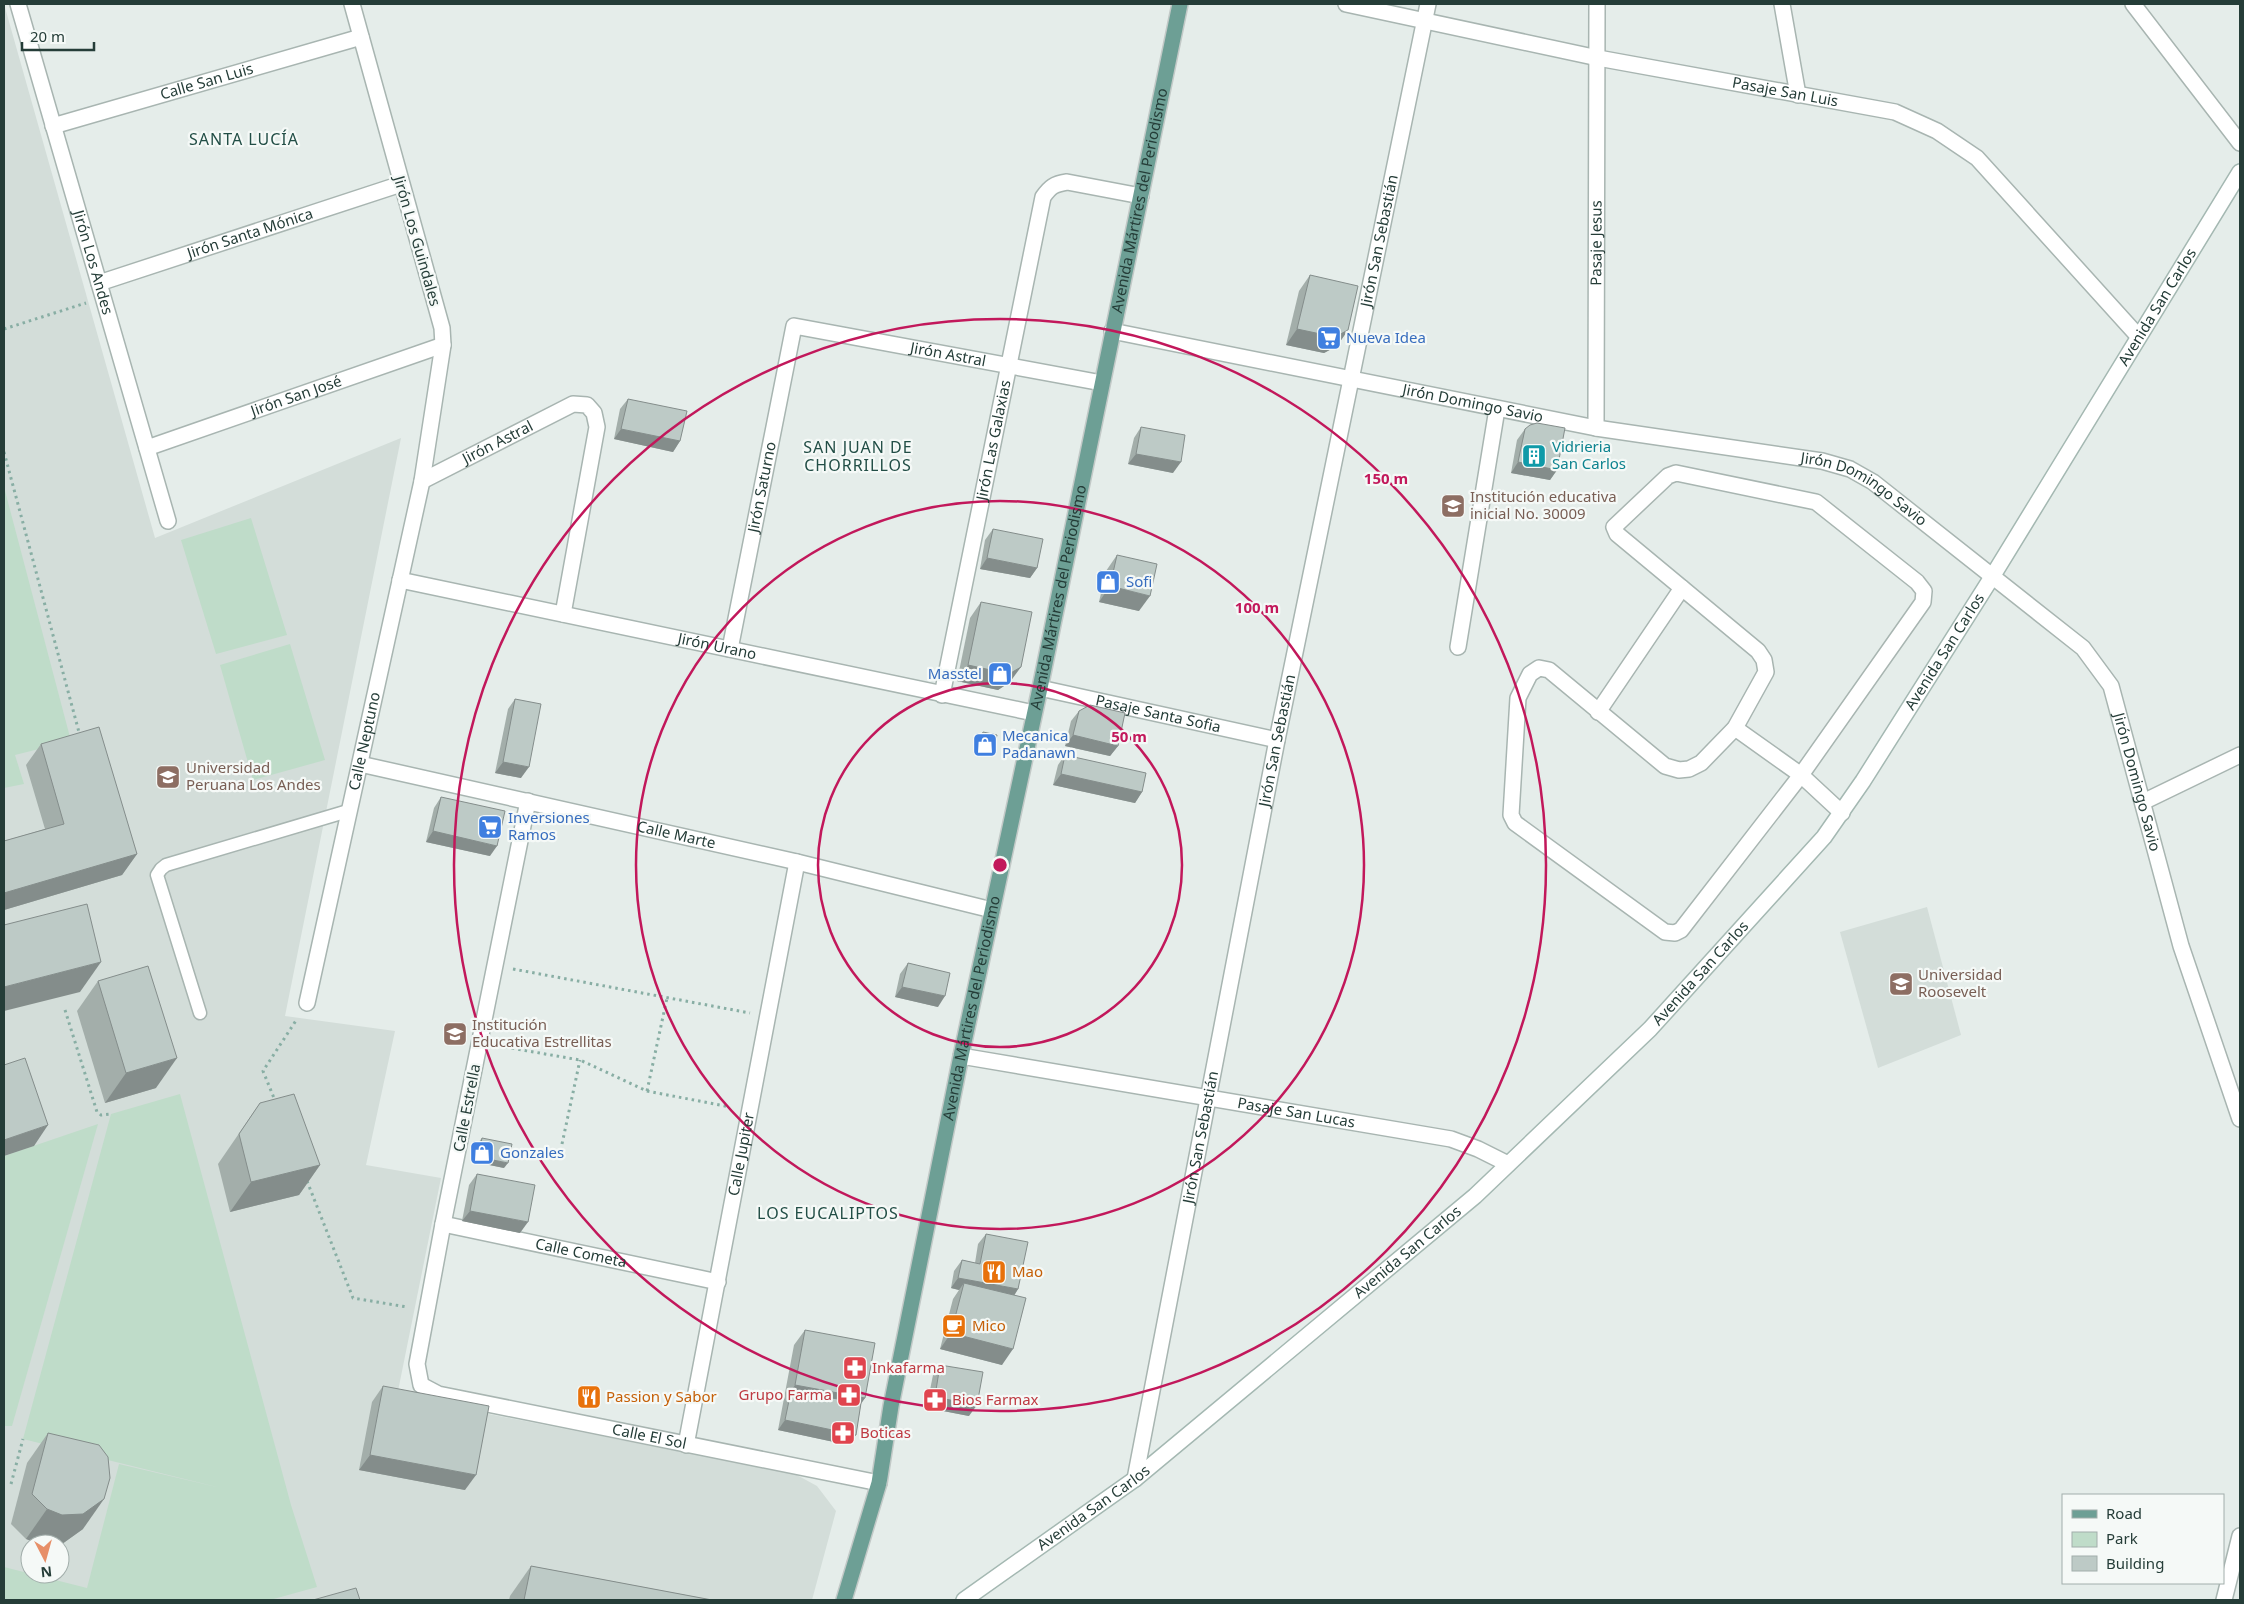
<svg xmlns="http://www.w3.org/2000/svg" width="2244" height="1604" viewBox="0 0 2244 1604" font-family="'Noto Sans',sans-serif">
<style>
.built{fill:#d3ddd9;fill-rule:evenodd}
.green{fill:#bfdcc9}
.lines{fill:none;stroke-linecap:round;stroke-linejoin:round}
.service-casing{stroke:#a8b5b1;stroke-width:15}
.pedestrian-casing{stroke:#a8b5b1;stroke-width:18}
.minor-casing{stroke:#a8b5b1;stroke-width:18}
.secondary-casing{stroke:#a4b8b2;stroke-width:18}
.primary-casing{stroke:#c2c9c7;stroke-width:18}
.path{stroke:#88aea4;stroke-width:3;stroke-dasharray:2.5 4;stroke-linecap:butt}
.service{stroke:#fff;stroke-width:12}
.pedestrian{stroke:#fff;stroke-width:15}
.minor{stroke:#fff;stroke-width:15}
.secondary{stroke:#fff;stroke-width:15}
.primary{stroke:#6d9f95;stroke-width:15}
.wall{fill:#a3aeaa}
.shaded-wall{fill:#848d8b}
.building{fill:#bdcac6;stroke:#848d8b}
.ring{fill:none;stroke:#c2185b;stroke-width:2.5}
.labels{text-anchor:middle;stroke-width:4.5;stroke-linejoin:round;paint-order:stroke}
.street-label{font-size:15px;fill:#253d38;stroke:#f5f9f7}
.shop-label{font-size:15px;fill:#366cbe;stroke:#f5f9f7;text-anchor:start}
.culture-label{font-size:15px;fill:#0d838f;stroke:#f5f9f7;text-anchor:start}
.education-label{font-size:15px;fill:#785e54;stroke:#f5f9f7;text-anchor:start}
.food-label{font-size:15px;fill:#c56008;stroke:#f5f9f7;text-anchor:start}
.health-label{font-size:15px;fill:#be3a42;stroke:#f5f9f7;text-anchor:start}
.neighbourhood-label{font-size:16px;letter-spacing:1px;fill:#224e46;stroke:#f5f9f7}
.centre{fill:#c2185b;stroke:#f5f9f7;stroke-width:2.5}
.ring-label{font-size:15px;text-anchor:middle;font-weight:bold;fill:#c2185b;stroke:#f5f9f7;stroke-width:4.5;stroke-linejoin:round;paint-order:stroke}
</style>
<rect width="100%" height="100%" fill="#e5edea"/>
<g class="built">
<path d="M4 4 155 538 401 438 285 1016 395 1031 366 1165 441 1178 397 1396 795 1474 817 1486 836 1511 812 1600H4ZM30 1544H60V1574H30Z"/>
<path d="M1927 907 1961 1035 1878 1068 1840 932Z"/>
</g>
<g class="green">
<path d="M4 487 71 741 15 755 24 784 4 788Z"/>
<path d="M251 518 287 635 216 654 181 540Z"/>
<path d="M290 644 325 760 253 780 220 665Z"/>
<path d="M180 1094 291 1505 317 1587 270 1600H4V1567L87 1588 119 1464 221 1488 23 1439 111 1114Z"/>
<path d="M98 1124 12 1426H4V1156Z"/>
</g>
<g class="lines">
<defs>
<path id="service" d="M200 1013 157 875 161 869 166 865 348 811"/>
<g id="pedestrian">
<path id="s1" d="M53 126 361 37"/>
<path id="s2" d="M147 448 443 345"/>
</g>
<g id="minor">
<path id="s3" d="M18 4 168 521"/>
<path id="s4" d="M1346 4 1598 58 1895 112 1937 131 1977 158 2138 336"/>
<path d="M1782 4 1798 95"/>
<path d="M2133 4 2240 143"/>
<path id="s5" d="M99 283 401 184"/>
<path id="s6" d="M1112 331 1596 428 1822 461 1850 469 1873 482 2083 648 2111 686 2181 946 2240 1119"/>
<path id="s7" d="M1596 428 1597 4"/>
<path d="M1676 473 1816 502 1917 582 1924 591 1923 602 1801 775 1681 930 1675 933 1665 932 1515 823 1511 815 1518 698 1530 674 1539 668 1549 670 1665 766 1679 770 1689 769 1701 763 1735 728 1766 672 1764 660 1758 651 1617 534 1614 527 1668 476Z"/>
<path id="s8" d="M422 481 573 404 587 405 594 413 597 427 563 614"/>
<path id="s9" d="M400 580 1034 713"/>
<path d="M1458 647 1497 409"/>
<path id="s10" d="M730 649 794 326 1102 383"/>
<path id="s11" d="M1040 688 1277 740"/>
<path id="s12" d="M942 695 1043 197C1050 187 1054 184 1067 182L1141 196"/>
<path d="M1598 712 1682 588"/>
<path d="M1735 728 1801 775 1842 813"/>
<path id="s13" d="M360 764 797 862 992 910"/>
<path id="s14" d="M528 801 443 1224 417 1364 421 1385 438 1394 879 1483"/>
<path d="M2143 802 2240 755"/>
<path id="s15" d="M307 1003 422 481 443 345 442 328 352 4"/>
<path id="s16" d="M961 1056 1451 1139 1478 1149 1508 1164"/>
<path id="s17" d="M443 1224 718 1282"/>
<path id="s18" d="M686 1445 797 862"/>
<path id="s19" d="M1135 1479 1277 740 1428 4"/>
<path d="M2224 1600 2240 1536"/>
</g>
<g id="secondary">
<path id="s20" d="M964 1600 1135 1479 1475 1196 1650 1029 1824 837 1863 781 1992 577 2240 172"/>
</g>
<g id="primary">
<path id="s21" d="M844 1600 879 1483 891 1406 961 1056 1040 688 1180 4"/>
</g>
</defs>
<use href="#service" class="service-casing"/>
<use href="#pedestrian" class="pedestrian-casing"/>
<use href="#minor" class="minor-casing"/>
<use href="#secondary" class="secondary-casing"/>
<use href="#primary" class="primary-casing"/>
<g class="path">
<path d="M4 329 86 303"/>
<path d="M4 452 80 736"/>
<path d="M513 969 750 1013"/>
<path d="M65 1010 97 1112 101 1115 111 1114"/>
<path d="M499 1046 580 1060 647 1091 730 1107"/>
<path d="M647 1091 667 998"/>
<path d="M276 1103 263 1071 297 1019"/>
<path d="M562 1144 580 1060"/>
<path d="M307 1181 353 1298 407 1307"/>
<path d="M11 1484 23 1439"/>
</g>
<use href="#service" class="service"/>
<use href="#pedestrian" class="pedestrian"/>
<use href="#minor" class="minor"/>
<use href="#secondary" class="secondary"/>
<use href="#primary" class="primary"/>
</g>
<g class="wall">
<path d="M1310 275 1348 330 1337 346 1324 353 1286 345 1299 291Z"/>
<path d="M628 399 680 441 673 452 614 439 620 409Z"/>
<path d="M1141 427 1173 473 1128 464 1134 438Z"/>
<path d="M1525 429 1557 470 1550 480 1511 473 1517 440Z"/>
<path d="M993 529 1037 568 1030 578 980 569 985 540Z"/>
<path d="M1117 555 1139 611 1099 602 1106 571Z"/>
<path d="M981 602 1010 682 998 690 957 681 970 618Z"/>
<path d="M515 699 521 778 495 773 508 709Z"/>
<path d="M1079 711 1118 746 1110 756 1065 746 1071 721Z"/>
<path d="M983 732 990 753 976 750 980 737Z"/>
<path d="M41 744 137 854 122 875 4 910V841L45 829 26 765Z"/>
<path d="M1065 755 1142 792 1135 803 1053 785 1058 765Z"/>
<path d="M441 797 490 856 426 842 434 808Z"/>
<path d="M908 963 938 1007 895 997 900 974Z"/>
<path d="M98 981 156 1088 105 1103 77 1011Z"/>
<path d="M260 1103 320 1165 299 1195 230 1212 218 1164Z"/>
<path d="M482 1138 504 1168 475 1162 478 1143Z"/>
<path d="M477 1174 520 1233 462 1221 469 1185Z"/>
<path d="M986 1234 1018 1289 1014 1296 1002 1365 940 1349 953 1299 959 1290 951 1288 954 1271 962 1260 975 1263 978 1244Z"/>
<path d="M805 1330 865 1398 861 1403 856 1435 848 1445 778 1430 794 1345Z"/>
<path d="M940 1365 969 1416 938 1410 930 1406 928 1400 933 1375Z"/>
<path d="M383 1386 465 1490 359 1470 372 1402Z"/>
<path d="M48 1433 83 1529 62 1544 26 1539 11 1524 27 1463Z"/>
<path d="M531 1566 712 1600H509L510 1596Z"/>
</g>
<g class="shaded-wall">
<path d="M1297 329 1348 330 1337 346 1324 353 1286 345Z"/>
<path d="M621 429 680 441 673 452 614 439Z"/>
<path d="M1136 454 1181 462 1173 473 1128 464Z"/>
<path d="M1518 462 1557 470 1550 480 1511 473Z"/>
<path d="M987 558 1037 568 1030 578 980 569Z"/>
<path d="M1110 586 1150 596 1139 611 1099 602Z"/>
<path d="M968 665 1021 667 1010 682 998 690 957 681Z"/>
<path d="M1073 735 1118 746 1110 756 1065 746Z"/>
<path d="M980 744 994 748 990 753 976 750Z"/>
<path d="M503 762 529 767 521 778 495 773Z"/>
<path d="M1061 774 1142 792 1135 803 1053 785Z"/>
<path d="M433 831 497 846 490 856 426 842Z"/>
<path d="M137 854 122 875 4 910V893Z"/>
<path d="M101 962 80 992 4 1011V987Z"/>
<path d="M902 987 945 996 938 1007 895 997Z"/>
<path d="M177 1058 156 1088 105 1103 126 1073Z"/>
<path d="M48 1125 34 1146 4 1156V1140Z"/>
<path d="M478 1157 508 1163 504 1168 475 1162Z"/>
<path d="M320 1165 299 1195 230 1212 251 1182Z"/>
<path d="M470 1211 528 1222 520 1233 462 1221Z"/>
<path d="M958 1278 1018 1289 1011 1300 964 1283 959 1290 951 1288Z"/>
<path d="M951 1333 1013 1349 1002 1365 940 1349Z"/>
<path d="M795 1385 865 1398 854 1414 791 1391Z"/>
<path d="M945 1399 977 1405 969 1416 938 1410Z"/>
<path d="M785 1420 856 1435 848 1445 778 1430Z"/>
<path d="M370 1455 476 1475 465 1490 359 1470Z"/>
<path d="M104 1499 83 1529 62 1544H38L26 1539 47 1509Z"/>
</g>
<g class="building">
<path d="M1310 275 1358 286 1348 330 1335 337 1297 329Z"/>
<path d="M628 399 687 411 680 441 621 429Z"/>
<path d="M1537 423 1565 428 1557 470 1518 462 1525 429 1530 425Z"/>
<path d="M1141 427 1185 435 1181 462 1136 454Z"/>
<path d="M993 529 1043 539 1037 568 987 558Z"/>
<path d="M1117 555 1157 564 1150 596 1110 586Z"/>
<path d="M981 602 1032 612 1021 667 1009 674 968 665Z"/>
<path d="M515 699 541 704 529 767 503 762Z"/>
<path d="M1090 705 1125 713 1118 746 1073 735 1079 711Z"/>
<path d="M99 727 137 854 4 893V841L64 824 41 744Z"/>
<path d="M983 732 997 735 994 748 980 744Z"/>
<path d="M1065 755 1146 773 1142 792 1061 774Z"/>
<path d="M441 797 505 811 497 846 433 831Z"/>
<path d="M87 904 101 962 4 987V925Z"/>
<path d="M908 963 950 973 945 996 902 987Z"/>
<path d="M148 966 177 1058 126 1073 98 981Z"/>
<path d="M25 1058 48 1125 4 1140V1065Z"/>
<path d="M294 1094 320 1165 251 1182 239 1134 260 1103Z"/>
<path d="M482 1138 512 1144 508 1163 478 1157Z"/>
<path d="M477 1174 535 1185 528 1222 470 1211Z"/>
<path d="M986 1234 1028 1242 1018 1289 958 1278 962 1260 980 1264Z"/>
<path d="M964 1283 1026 1298 1013 1349 951 1333Z"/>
<path d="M805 1330 875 1343 865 1398 795 1385Z"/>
<path d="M940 1365 983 1372 977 1405 945 1399 937 1395 936 1390Z"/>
<path d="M383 1386 489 1406 476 1475 370 1455Z"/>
<path d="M791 1391 861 1403 856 1435 785 1420Z"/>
<path d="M48 1433 99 1445 108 1457 110 1478 104 1499 83 1514 62 1515 47 1509 32 1494Z"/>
<path d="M531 1566 712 1600H524Z"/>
<path d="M356 1588 360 1600H313Z"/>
</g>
<g class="ring">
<circle cx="1000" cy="865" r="182"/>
<circle cx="1000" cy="865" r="364"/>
<circle cx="1000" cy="865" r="546"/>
</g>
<defs>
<symbol id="supermarket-square" viewBox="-11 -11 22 22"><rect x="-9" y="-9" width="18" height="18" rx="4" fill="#3f7fe0" stroke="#f5f9f7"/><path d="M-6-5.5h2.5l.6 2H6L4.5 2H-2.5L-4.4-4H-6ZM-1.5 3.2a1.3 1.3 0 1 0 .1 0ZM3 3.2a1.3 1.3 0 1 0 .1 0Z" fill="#fff"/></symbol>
<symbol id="building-square" viewBox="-11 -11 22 22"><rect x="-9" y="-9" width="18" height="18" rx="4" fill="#0f9aa8" stroke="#f5f9f7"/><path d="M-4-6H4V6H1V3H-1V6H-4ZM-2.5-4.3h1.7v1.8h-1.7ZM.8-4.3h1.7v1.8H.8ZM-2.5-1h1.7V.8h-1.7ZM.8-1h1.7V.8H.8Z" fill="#fff"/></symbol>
<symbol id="school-square" viewBox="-11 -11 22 22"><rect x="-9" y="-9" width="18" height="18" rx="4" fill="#8d6e63" stroke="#f5f9f7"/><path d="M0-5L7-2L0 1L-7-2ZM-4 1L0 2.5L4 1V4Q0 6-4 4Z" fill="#fff"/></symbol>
<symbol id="shop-square" viewBox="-11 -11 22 22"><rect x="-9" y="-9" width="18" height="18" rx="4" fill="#3f7fe0" stroke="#f5f9f7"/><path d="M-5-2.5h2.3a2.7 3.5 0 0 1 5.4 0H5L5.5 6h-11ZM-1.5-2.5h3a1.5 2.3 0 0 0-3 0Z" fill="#fff"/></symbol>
<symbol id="university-square" viewBox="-11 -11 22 22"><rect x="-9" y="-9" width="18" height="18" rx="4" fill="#8d6e63" stroke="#f5f9f7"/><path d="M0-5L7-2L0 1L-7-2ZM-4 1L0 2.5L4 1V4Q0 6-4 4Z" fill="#fff"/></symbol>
<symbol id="restaurant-square" viewBox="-11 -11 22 22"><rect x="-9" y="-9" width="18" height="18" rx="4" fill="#e8710a" stroke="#f5f9f7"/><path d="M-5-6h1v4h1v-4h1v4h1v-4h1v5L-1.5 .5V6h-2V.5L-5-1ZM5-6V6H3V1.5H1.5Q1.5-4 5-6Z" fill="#fff"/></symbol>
<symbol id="cafe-square" viewBox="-11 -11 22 22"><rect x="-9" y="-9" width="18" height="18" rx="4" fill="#e8710a" stroke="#f5f9f7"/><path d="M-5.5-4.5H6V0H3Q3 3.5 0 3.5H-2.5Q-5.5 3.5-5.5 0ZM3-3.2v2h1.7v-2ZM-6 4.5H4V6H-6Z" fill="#fff"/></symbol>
<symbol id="pharmacy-square" viewBox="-11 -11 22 22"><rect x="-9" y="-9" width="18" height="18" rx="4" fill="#e0444e" stroke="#f5f9f7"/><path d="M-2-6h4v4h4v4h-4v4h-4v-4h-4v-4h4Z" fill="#fff"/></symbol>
</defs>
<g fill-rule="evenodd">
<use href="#supermarket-square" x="1315" y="324" width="28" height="28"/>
<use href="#building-square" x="1520" y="442" width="28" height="28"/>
<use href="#school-square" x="1439" y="492" width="28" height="28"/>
<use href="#shop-square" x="1094" y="568" width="28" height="28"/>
<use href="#shop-square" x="986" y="660" width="28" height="28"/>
<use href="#shop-square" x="971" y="731" width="28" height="28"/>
<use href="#university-square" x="154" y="763" width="28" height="28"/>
<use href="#supermarket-square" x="476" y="813" width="28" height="28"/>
<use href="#university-square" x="1887" y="970" width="28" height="28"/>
<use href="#school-square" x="441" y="1020" width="28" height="28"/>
<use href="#shop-square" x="468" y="1139" width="28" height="28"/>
<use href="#restaurant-square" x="980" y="1258" width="28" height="28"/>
<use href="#cafe-square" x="940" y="1312" width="28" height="28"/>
<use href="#pharmacy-square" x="841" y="1354" width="28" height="28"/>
<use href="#pharmacy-square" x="835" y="1381" width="28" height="28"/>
<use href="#restaurant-square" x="575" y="1383" width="28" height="28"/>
<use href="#pharmacy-square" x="921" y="1386" width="28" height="28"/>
<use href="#pharmacy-square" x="829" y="1419" width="28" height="28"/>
</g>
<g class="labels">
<g class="street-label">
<text dy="5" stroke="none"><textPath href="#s1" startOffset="160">Calle San Luis</textPath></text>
<text dy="5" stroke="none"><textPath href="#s4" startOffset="448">Pasaje San Luis</textPath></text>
<text dy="5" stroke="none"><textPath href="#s21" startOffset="1431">Avenida Mártires del Periodismo</textPath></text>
<text dy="5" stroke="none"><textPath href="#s5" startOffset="159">Jirón Santa Mónica</textPath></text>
<text transform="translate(417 241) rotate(74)" y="5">Jirón Los Guindales</text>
<text dy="5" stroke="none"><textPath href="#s19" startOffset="1262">Jirón San Sebastián</textPath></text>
<text dy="5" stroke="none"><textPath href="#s7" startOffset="185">Pasaje Jesus</textPath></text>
<text dy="5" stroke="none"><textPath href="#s3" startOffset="269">Jirón Los Andes</textPath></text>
<text dy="5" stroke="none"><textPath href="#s20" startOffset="1779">Avenida San Carlos</textPath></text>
<text dy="5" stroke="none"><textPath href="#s10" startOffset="486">Jirón Astral</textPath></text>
<text dy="5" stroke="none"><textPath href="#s2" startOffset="158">Jirón San José</textPath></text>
<text dy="5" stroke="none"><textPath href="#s6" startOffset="368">Jirón Domingo Savio</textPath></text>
<text dy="5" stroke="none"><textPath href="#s12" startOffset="260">Jirón Las Galaxias</textPath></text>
<text dy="5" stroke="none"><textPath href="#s8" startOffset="85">Jirón Astral</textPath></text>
<text dy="5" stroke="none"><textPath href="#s10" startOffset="165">Jirón Saturno</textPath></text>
<text dy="5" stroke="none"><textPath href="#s6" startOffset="772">Jirón Domingo Savio</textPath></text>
<text dy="5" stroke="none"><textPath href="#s21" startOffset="1026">Avenida Mártires del Periodismo</textPath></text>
<text dy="5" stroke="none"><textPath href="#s9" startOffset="324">Jirón Urano</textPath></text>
<text dy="5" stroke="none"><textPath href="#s20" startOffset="1374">Avenida San Carlos</textPath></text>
<text dy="5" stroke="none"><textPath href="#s11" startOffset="121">Pasaje Santa Sofia</textPath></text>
<text dy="5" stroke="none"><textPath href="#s19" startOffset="752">Jirón San Sebastián</textPath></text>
<text dy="5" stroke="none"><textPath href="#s15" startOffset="268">Calle Neptuno</textPath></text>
<text dy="5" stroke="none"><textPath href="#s6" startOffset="1192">Jirón Domingo Savio</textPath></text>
<text dy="5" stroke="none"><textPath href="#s13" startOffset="324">Calle Marte</textPath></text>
<text dy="5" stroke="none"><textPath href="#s20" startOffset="969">Avenida San Carlos</textPath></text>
<text dy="5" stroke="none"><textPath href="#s21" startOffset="606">Avenida Mártires del Periodismo</textPath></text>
<text transform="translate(467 1108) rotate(-79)" y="5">Calle Estrella</text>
<text dy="5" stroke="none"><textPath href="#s16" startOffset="340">Pasaje San Lucas</textPath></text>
<text dy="5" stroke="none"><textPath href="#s19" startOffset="348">Jirón San Sebastián</textPath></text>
<text dy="5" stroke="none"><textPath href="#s18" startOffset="296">Calle Jupiter</textPath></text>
<text dy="5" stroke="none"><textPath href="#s20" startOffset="564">Avenida San Carlos</textPath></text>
<text dy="5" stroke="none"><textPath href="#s17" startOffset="141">Calle Cometa</textPath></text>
<text dy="5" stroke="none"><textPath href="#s14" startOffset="830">Calle El Sol</textPath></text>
<text dy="5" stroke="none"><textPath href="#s20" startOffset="159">Avenida San Carlos</textPath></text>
</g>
<g class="shop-label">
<text x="1346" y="343">Nueva Idea</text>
<text x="1126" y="587">Sofi</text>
<text x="982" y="679" text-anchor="end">Masstel</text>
<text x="1002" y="741">Mecanica<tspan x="1002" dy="17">Padanawn</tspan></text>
<text x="508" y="823">Inversiones<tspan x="508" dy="17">Ramos</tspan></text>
<text x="500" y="1158">Gonzales</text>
</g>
<g class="culture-label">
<text x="1552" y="452">Vidrieria<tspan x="1552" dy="17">San Carlos</tspan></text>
</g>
<g class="education-label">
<text x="1470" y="502">Institución educativa<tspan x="1470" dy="17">inicial No. 30009</tspan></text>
<text x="186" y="773">Universidad<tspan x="186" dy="17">Peruana Los Andes</tspan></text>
<text x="1918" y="980">Universidad<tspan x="1918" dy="17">Roosevelt</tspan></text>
<text x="472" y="1030">Institución<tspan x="472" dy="17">Educativa Estrellitas</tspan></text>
</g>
<g class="food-label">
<text x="1012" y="1277">Mao</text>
<text x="972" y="1331">Mico</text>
<text x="606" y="1402">Passion y Sabor</text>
</g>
<g class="health-label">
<text x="872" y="1373">Inkafarma</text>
<text x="832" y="1400" text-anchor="end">Grupo Farma</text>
<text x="952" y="1405">Bios Farmax</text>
<text x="860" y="1438">Boticas</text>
</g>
<g class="neighbourhood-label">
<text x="244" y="145">SANTA LUCÍA</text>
<text x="858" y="453">SAN JUAN DE<tspan x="858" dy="18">CHORRILLOS</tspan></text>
<text x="828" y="1219">LOS EUCALIPTOS</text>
</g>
</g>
<circle cx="1000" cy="865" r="8" class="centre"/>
<g class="ring-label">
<text x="1386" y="484">150 m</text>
<text x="1257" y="613">100 m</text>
<text x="1129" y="742">50 m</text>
</g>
<rect width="2244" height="1604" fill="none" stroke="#253d38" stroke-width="10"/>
<rect x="2062" y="1494" width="162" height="90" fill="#f5f9f7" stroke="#a2aeab"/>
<rect x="2072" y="1510" width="25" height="8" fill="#6d9f95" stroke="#a2aeab"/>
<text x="2106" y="1519" font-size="15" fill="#253d38">Road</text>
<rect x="2072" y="1532" width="25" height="15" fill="#bfdcc9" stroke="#a2aeab"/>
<text x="2106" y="1544" font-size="15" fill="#253d38">Park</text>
<rect x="2072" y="1556" width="25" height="15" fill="#bdcac6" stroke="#a2aeab"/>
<text x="2106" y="1569" font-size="15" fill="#253d38">Building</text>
<g transform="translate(45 1559) rotate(174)"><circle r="24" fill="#f5f9f7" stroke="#a2aeab"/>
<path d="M0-4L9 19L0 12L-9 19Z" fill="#e78f68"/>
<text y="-8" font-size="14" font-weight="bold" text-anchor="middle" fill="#253d38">N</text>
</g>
<path d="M22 42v8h72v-8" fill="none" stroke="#253d38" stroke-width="2.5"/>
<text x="30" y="42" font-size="15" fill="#253d38" stroke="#f5f9f7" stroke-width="4" paint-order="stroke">20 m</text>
</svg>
